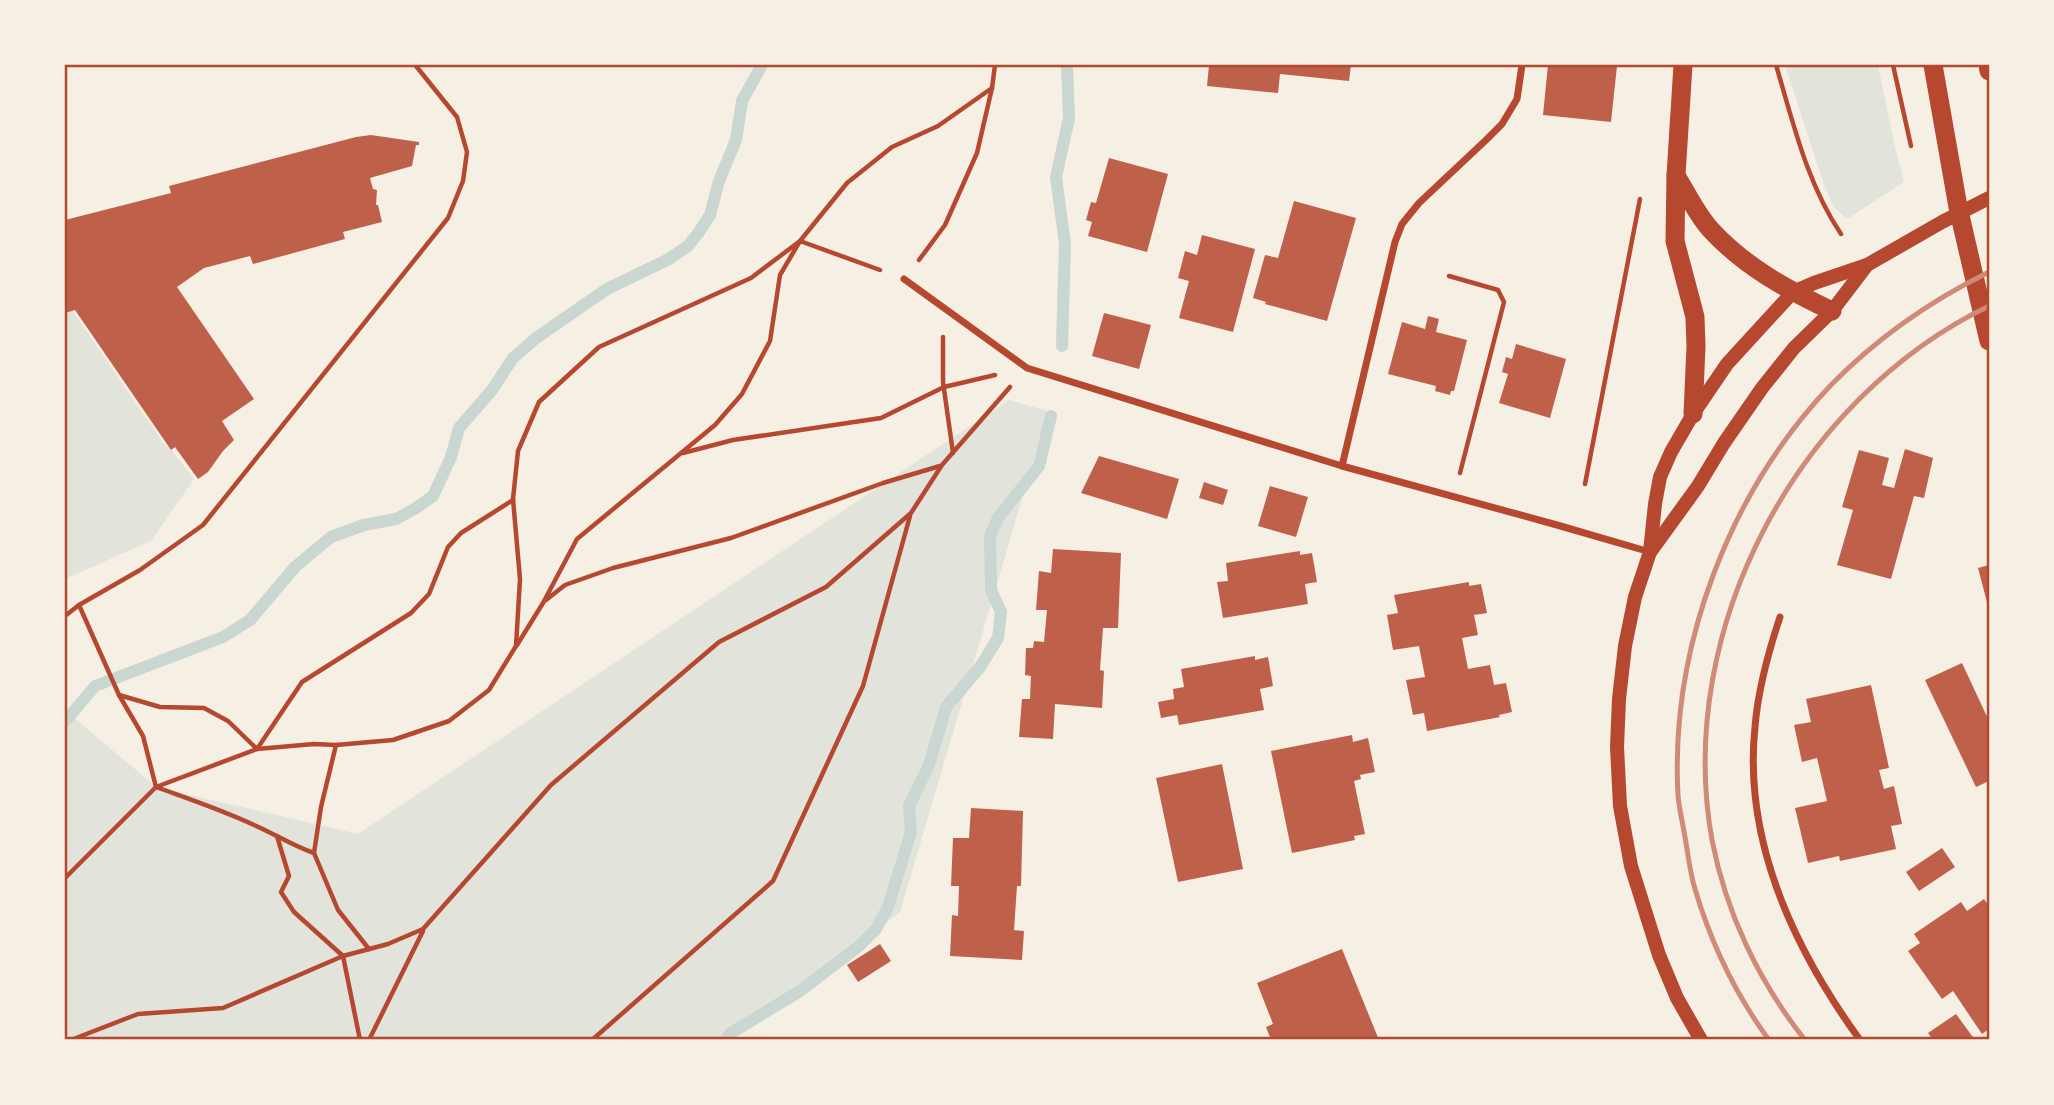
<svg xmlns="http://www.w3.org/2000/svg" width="2054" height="1105" viewBox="0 0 2054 1105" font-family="'DejaVu Sans',sans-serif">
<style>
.green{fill:#e2e4dc}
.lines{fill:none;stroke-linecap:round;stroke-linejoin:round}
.stream{stroke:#c9d6d2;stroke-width:12}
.building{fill:#bf614a}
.path{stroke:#b5482f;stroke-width:4.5}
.minor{stroke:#b5482f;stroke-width:7}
.secondary{stroke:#b5482f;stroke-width:14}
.trunk{stroke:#b5482f;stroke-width:19}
.rail{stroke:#cf8b77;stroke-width:5}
.neatline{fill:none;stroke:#b5482f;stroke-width:2.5}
</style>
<rect width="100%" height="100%" fill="#f6efe4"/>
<g class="green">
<path d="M1785 65H1878L1895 148 1904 182 1847 219 1834 207 1824 185Z"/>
<path d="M69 306 166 447 168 446 194 479 151 541 65 579V307Z"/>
<path d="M1009 400 1048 411 900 912 800 991 731 1033 725 1040H65V710L156 787 358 834Z"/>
</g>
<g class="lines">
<g class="stream">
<path d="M1062 346 1065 244 1056 177 1069 118 1067 65"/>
<path d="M65 720 68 718 95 686 223 637 250 620 295 567 331 537 364 525 396 519 416 508 433 496 451 457 459 428 492 390 513 358 536 338 607 289 669 259 688 246 699 232 710 215 719 181 736 140 742 101 762 65"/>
<path d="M725 1040 731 1033 800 991 858 947 876 929 888 907 911 832 909 806 929 765 946 707 980 667 998 638 1001 612 991 590 990 536 998 518 1039 466 1051 416"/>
</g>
</g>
<g class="building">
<path d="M1209 65H1351L1349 81 1280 74 1278 93 1207 86Z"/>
<path d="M1548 65 1617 66 1611 122 1543 115Z"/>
<path d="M371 135 419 142V145H416L412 166 370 178 373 189 377 190 376 205H378L382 222 343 232 345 239 253 264 250 256 204 268 177 287 254 399 222 421 234 440 223 451 208 472 198 479 175 447 171 450 75 310 65 313V220L171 193 169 186 356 137Z"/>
<path d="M1109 158 1168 174 1147 252 1088 236 1092 222 1086 220 1091 202 1096 203Z"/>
<path d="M1294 201 1356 218 1327 321 1265 304 1266 302 1253 298 1265 255 1278 258Z"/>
<path d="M1202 235 1255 249 1233 332 1179 318 1189 281 1178 278 1185 251 1197 255Z"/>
<path d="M1104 313 1151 325 1139 369 1092 356Z"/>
<path d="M1428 316 1439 319 1436 332 1467 340 1454 391H1451L1450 395 1435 391 1436 386 1388 374 1402 322 1425 329Z"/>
<path d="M1516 344 1566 359 1550 418 1499 403 1508 374 1502 372 1506 357 1512 359Z"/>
<path d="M1905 449 1933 458 1924 498 1914 496 1891 579 1837 565 1853 510 1842 507 1859 450 1889 458 1882 485 1894 488Z"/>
<path d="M1099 456 1179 479 1167 519 1081 493Z"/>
<path d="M1204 482 1228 490 1223 505 1199 498Z"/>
<path d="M1270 486 1308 497 1296 537 1258 526Z"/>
<path d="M1053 549 1121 553 1118 628H1103L1100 670 1104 671 1102 708 1055 704 1053 739 1019 737 1022 699H1030L1031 676 1025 675 1026 648H1033L1034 641 1044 642 1047 610H1036L1039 571 1051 573Z"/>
<path d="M1300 551V555L1312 553 1317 582 1305 584 1308 604 1223 618 1217 582 1228 581 1226 563Z"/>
<path d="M1989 565V606H1988L1978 568Z"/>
<path d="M1469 582V586L1481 584 1487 613 1474 615 1478 635 1462 638 1468 669 1490 665 1494 685 1506 683 1512 712 1499 715 1500 717 1427 731 1424 713 1413 715 1406 680 1425 677 1419 646 1393 650 1387 615 1398 613 1394 595Z"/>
<path d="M1255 656V660L1268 657 1273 686 1260 689 1264 710 1179 725 1177 715 1161 718 1158 702 1174 699 1173 689 1184 687 1181 669Z"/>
<path d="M1962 663 1989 721V781L1976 787 1925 680Z"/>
<path d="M1871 685 1889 768 1879 770 1884 789 1894 786 1902 824 1891 826 1896 849 1840 861 1839 856 1808 863 1795 808 1827 801 1817 758 1802 762 1794 725 1811 722 1806 699Z"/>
<path d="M1352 735 1353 742 1368 738 1375 772 1360 775 1361 779 1354 781 1365 834 1354 836 1355 840 1292 853 1271 751Z"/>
<path d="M1222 764 1243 869 1178 882 1156 778Z"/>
<path d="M971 808 1023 811 1021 886H1017L1014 930 1024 931 1022 960 950 956 952 915 958 916 959 886H951L953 838H969Z"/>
<path d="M1942 848 1955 867 1919 891 1906 872Z"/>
<path d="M1984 899 1989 906V1029L1982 1034 1953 991 1942 999 1908 951 1920 943 1914 934 1961 902 1967 911Z"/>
<path d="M880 944 891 961 858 982 847 965Z"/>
<path d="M1342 949 1379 1040H1271L1266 1027 1273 1024 1257 983Z"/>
<path d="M1956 1014 1975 1040H1933L1928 1033Z"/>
</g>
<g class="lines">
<g class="path">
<path d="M1776 65C1793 122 1807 184 1841 234"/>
<path d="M1893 65 1911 146"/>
<path d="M919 260 945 225 977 153 992 88 995 65"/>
<path d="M1449 276 1498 290 1504 302 1460 473"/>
<path d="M943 337V382L953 453"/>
<path d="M683 453 733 440 881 418 944 387 995 375"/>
<path d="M1585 484 1640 199"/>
<path d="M546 600 565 585 613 568 731 538 883 483 940 466"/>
<path d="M79 605 119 695 143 736 156 787C189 799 222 810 254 825 275 834 293 846 314 853L338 910 369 949"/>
<path d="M65 616 79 605 140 570 203 525 448 218 463 181 467 152 457 117 416 66"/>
<path d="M517 645 543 603 577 539 715 425 742 394 770 341 780 275 800 241 880 270"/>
<path d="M119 695 160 707 204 708 228 721 257 749 302 682 411 613 429 594 448 547 461 533 513 500"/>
<path d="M314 853 321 807 336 745"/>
<path d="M65 878 156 787 257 749 314 744 336 745 393 740 449 721 489 690 516 646 520 579 513 499 518 451 539 402 599 347 751 278 800 241 847 183 892 147 938 126 992 88"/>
<path d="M71 1040 138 1014 223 1008 343 956 294 912 281 892 289 876 277 836"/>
<path d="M360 1040 343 956 388 944 423 929 551 785 719 642 826 587 911 513 942 465 1010 387"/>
<path d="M369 1040 423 931"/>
<path d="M592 1040 773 881 863 686 910 516"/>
</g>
<g class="minor">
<path d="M904 279 1027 368 1342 466 1557 525 1650 552"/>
<path d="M1342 466 1395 242 1402 224 1419 203 1486 140 1502 124 1517 99 1522 65"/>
<path d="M1780 617C1768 653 1758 689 1755 727 1743 842 1794 949 1860 1040"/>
</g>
<g class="secondary">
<path d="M1651 551 1698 486 1724 443 1762 388 1794 348 1832 311 1867 265"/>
<path d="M1701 1040 1677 998 1659 955 1631 866 1620 806 1617 747 1619 699 1625 646 1635 597 1650 552 1655 504 1660 477 1671 452 1693 414 1727 364 1793 292 1814 283 1867 265 1942 222 1989 198"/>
</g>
<g class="trunk">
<path d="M1683 65 1676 175 1675 241 1695 317 1696 347 1693 414"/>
<path d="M1933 65 1958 207 1989 341"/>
<path d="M1988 65 1989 71"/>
<path d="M1676 176C1687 193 1697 215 1711 230 1745 267 1788 290 1832 311"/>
</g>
<g class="rail">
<path d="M1769 1040C1736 995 1711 943 1695 889 1690 873 1688 854 1685 837 1683 824 1679 809 1678 795 1670 648 1729 492 1831 385 1877 338 1930 301 1989 272"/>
<path d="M1805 1040C1759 982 1726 913 1712 840 1674 629 1798 398 1989 306"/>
</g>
</g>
<rect width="2054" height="1105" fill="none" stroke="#f6efe4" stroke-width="133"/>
<rect x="66" y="66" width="1922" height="972" class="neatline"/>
</svg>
